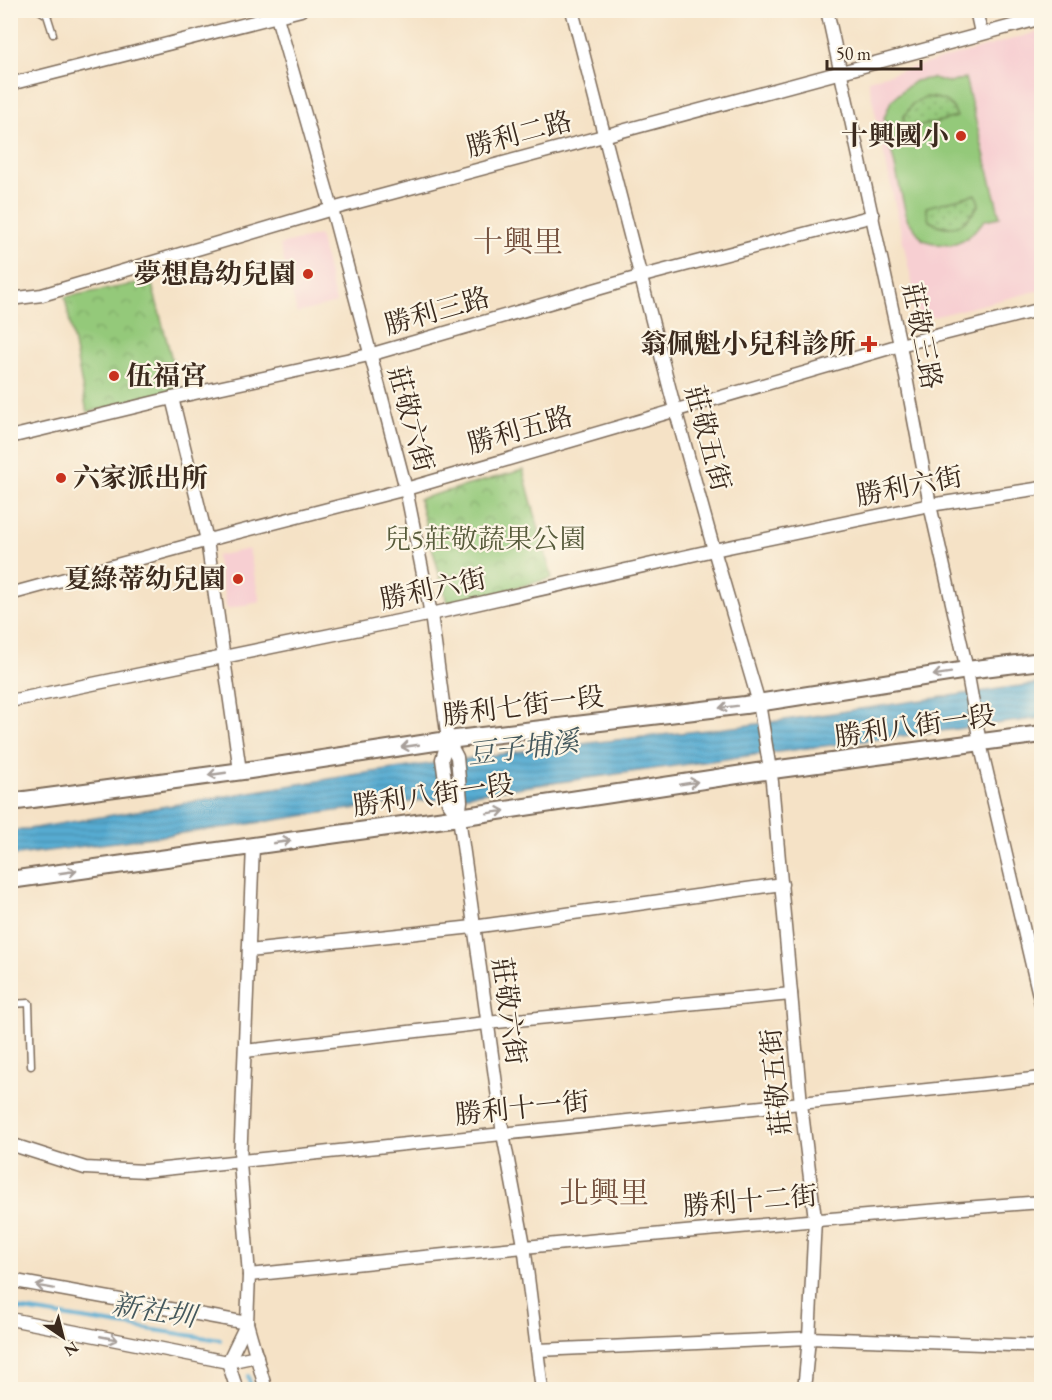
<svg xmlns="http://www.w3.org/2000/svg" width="1052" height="1400" viewBox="0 0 1052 1400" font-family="'EB Garamond','Noto Serif TC',serif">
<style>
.built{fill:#f7cfd2}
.grass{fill:url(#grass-dots);stroke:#687a4c;stroke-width:1.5}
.park{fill:url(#park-crowns);stroke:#687a4c;stroke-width:1.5}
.pitch{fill:#94c97a;stroke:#687a4c;stroke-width:1.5;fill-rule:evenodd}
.water{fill:url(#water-rules);stroke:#486b78;stroke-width:1.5}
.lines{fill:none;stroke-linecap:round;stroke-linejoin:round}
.stream{stroke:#56acd2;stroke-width:4}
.lane-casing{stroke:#7c6a59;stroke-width:9}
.street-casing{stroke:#7c6a59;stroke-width:15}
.secondary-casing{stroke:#7c6a59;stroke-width:20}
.lane{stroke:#fff;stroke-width:6}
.street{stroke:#fff;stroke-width:12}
.secondary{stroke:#fff;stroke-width:16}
.oneway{stroke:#a79f9a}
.poi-dot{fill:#c8321e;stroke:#fcf5e5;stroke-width:2}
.labels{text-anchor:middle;stroke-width:4.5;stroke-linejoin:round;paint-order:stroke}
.street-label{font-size:27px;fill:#3b2a1e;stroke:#fcf5e5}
.poi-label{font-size:27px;font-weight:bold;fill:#3b2a1e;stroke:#fcf5e5;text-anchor:end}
.park-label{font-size:27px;fill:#565a3a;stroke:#fcf5e5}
.water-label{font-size:28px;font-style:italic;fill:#44585d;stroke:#fcf5e5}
.quarter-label{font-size:30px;fill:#76523f;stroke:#fcf5e5}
</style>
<defs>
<pattern id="grass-dots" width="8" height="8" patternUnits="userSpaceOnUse" patternTransform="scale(1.5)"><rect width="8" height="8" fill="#94c97a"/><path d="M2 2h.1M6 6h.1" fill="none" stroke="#7aa363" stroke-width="1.8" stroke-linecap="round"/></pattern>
<pattern id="park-crowns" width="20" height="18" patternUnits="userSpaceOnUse" patternTransform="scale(1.5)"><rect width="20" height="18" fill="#94c97a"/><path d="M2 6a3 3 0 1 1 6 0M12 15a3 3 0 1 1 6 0" fill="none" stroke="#7aa363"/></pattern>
<pattern id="water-rules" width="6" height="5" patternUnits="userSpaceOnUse" patternTransform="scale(1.5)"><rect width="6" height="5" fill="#56acd2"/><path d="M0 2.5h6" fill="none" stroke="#488caa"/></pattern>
</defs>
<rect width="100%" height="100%" fill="#fcf5e5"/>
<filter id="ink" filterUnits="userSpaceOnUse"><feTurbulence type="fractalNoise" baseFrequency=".0167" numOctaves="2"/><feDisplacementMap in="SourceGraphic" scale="12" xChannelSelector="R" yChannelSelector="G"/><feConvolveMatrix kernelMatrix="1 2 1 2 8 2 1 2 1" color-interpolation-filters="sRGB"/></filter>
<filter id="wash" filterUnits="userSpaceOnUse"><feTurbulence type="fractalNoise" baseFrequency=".008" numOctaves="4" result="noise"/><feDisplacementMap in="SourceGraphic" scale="24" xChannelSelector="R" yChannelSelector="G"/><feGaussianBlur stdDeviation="1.35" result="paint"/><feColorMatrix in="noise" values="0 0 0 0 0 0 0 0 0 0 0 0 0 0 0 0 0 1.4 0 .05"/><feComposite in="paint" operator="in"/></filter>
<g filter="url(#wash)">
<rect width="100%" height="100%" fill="#f5e2c6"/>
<g class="built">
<path d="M1041 31V290L920 320 868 80Z"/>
<path d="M319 235 336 303 297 313 280 245Z"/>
<path d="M249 549 260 602 227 609 216 556Z"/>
</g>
<g class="grass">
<path d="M925 97C942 98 951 99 957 117L906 130 903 118 912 104Z"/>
<path d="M976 194 979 204C966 226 953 233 929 221L925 207Z"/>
</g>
<g class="park">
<path d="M151 281 181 394 87 412 65 297Z"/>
<path d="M523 470 552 578 448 606 419 499Z"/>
</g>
<path class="pitch" d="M933 78 950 83 965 78 1000 217 985 220 967 238 951 245 937 244 923 240 907 219 884 118 891 101 903 90 915 81ZM925 97C941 98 952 100 957 117L906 130 903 118 912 104ZM976 194 979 204C966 226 953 234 929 221L926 207Z"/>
<path class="water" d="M1041 683V718L739 757 438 799 334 811 236 826 11 856 10 831 23 830 359 774 536 749 743 726Z"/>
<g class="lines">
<g class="stream">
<path d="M10 1308 220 1340"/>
<path d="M248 1376 252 1390"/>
</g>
</g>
</g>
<g filter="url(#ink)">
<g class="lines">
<defs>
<g id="lane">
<path d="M39 10 47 15 53 34"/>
<path d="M10 1004 29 1003 31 1066"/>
</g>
<g id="street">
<path d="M275 10 332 209 406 489 431 614 448 740 442 759 448 802 459 817"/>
<path d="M572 10 672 398 714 550 759 703 772 782 801 1104 815 1219 809 1338 804 1390"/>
<path d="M827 10 900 345 930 505 967 670 980 743 1042 1008"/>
<path d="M976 10 981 33"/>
<path d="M10 84 301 10"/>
<path d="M10 299 42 295 332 209 1042 18"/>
<path d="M172 398 207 540 240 771"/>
<path d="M10 437 172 398 369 355 639 277 873 216"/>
<path d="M10 594 223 536 406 489 900 345 1042 309"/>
<path d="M10 701 418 617 714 550 930 505 1042 488"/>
<path d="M448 740 457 757 461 801 459 817 503 1134 524 1245 542 1390"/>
<path d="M253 846 240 1163 249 1275 247 1323 266 1390"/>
<path d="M249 951 473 927 782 884"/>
<path d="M245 1051 486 1023 791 994"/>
<path d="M10 1144 85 1168 145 1171 1042 1078"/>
<path d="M249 1275C513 1247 777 1222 1042 1202"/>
<path d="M10 1280 247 1323"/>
<path d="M10 1319 228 1362 257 1356"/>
<path d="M538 1350 809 1338 1042 1346"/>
<path d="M237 1390 228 1362 247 1323"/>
</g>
<g id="secondary">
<path d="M10 802 250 770 448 740 745 705 967 670 1042 661"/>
<path d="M10 880 459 817 757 772 1042 734"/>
</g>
</defs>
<use href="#lane" class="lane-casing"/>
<use href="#street" class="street-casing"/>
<use href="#secondary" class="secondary-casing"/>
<use href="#lane" class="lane"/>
<use href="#street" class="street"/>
<use href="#secondary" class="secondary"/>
</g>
<defs><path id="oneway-shaft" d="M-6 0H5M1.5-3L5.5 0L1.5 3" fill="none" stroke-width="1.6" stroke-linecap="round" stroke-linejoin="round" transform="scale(1.5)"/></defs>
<g class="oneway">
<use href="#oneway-shaft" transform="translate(942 674) rotate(171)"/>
<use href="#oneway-shaft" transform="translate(728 707) rotate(173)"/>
<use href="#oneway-shaft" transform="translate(410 746) rotate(172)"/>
<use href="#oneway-shaft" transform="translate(217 774) rotate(172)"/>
<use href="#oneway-shaft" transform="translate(689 783) rotate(-9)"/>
<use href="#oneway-shaft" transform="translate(496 812) rotate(-9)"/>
<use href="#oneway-shaft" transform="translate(282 842) rotate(-8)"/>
<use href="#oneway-shaft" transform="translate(68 872) rotate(-8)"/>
<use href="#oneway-shaft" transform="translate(45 1287) rotate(-170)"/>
<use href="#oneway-shaft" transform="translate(109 1338) rotate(11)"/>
</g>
</g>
<g class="poi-dot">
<circle cx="961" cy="136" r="6"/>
<circle cx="308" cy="274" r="6"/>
<path d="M866 335h6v6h6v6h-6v6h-6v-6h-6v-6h6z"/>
<circle cx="114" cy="376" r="6"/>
<circle cx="61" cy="478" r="6"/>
<circle cx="238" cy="579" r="6"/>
</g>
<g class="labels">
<g class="street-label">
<text transform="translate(519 134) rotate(-15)" y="9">勝利二路</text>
<text transform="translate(437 311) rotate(-16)" y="9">勝利三路</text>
<text transform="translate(922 336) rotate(79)" y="9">莊敬三路</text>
<text transform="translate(411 419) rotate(75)" y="9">莊敬六街</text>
<text transform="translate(520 430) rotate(-16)" y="9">勝利五路</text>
<text transform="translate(708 438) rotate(75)" y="9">莊敬五街</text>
<text transform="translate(909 486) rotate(-11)" y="9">勝利六街</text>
<text transform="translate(433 589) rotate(-12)" y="9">勝利六街</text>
<text transform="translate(523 706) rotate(-7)" y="9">勝利七街一段</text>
<text transform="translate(915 726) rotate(-8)" y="9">勝利八街一段</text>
<text transform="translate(433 795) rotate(-8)" y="9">勝利八街一段</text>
<text transform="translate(509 1011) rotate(82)" y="9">莊敬六街</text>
<text transform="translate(776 1082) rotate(-96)" y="9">莊敬五街</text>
<text transform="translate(522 1108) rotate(-6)" y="9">勝利十一街</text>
<text transform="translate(750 1201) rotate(-5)" y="9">勝利十二街</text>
</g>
<g class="poi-label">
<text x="949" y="145">十興國小</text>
<text x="296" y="283">夢想島幼兒園</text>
<text x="856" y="353">翁佩魁小兒科診所</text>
<text x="126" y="385" text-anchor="start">伍福宮</text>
<text x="73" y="487" text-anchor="start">六家派出所</text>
<text x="226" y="588">夏綠蒂幼兒園</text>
</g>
<g class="park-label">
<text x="485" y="548">兒5莊敬蔬果公園</text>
</g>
<g class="water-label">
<text transform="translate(523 747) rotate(-7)" y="10">豆子埔溪</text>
<text transform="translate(154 1310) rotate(9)" y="10">新社圳</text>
</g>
<g class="quarter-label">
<text x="518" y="252">十興里</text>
<text x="604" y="1203">北興里</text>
</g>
</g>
<rect width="1052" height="1400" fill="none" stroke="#fcf5e5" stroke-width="36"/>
<g transform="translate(63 1337) rotate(145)" stroke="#fcf5e5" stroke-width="4.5" paint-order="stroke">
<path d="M0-4.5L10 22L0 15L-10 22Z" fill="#3b2a1e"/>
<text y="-9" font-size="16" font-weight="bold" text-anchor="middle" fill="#3b2a1e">N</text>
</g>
<path d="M827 60v9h94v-9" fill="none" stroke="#3b2a1e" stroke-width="3"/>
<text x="836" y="60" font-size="18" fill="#3b2a1e" stroke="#fcf5e5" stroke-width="4.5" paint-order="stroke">50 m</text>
</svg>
